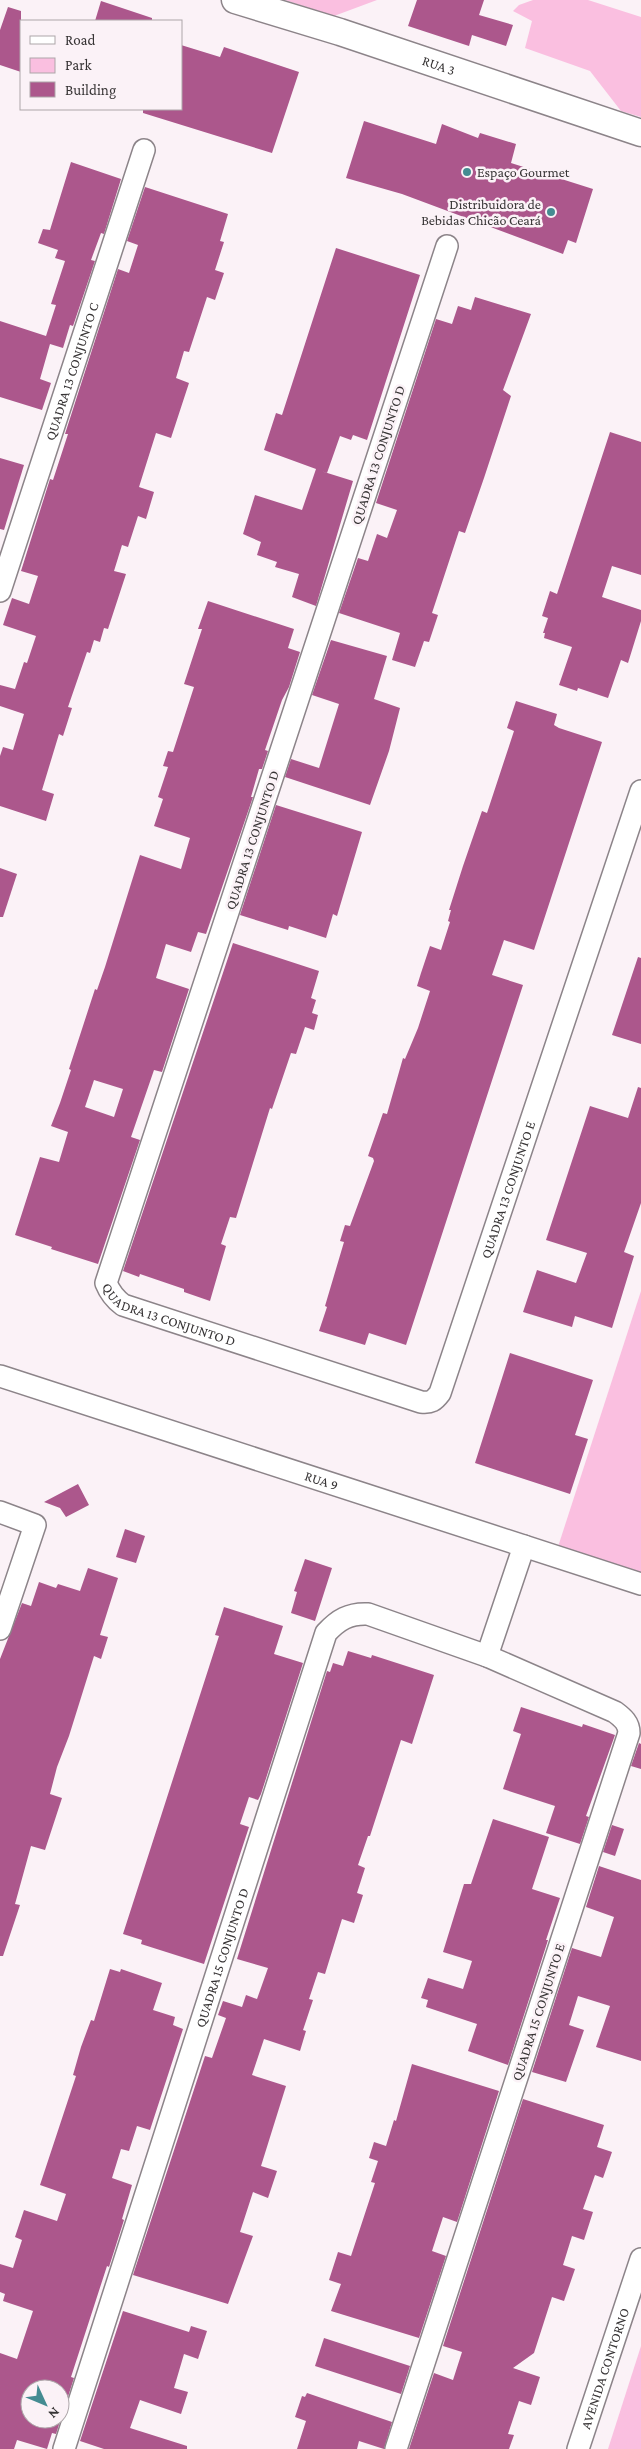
<svg xmlns="http://www.w3.org/2000/svg" width="641" height="2449" viewBox="0 0 641 2449" font-family="'Crimson Pro',serif">
<style>
.green{fill:#fabfe0}
.building{fill:#ac578c;fill-rule:evenodd}
.lines{fill:none;stroke-linecap:round;stroke-linejoin:round}
.minor-casing{stroke:#8c8489;stroke-width:24}
.major-casing{stroke:#8c8489;stroke-width:29}
.minor{stroke:#fff;stroke-width:21}
.major{stroke:#fff;stroke-width:26}
.poi-dot{fill:#448c92;stroke:#fbf2f7;stroke-width:2}
.labels{text-anchor:middle;stroke-width:5;stroke-linejoin:round;paint-order:stroke}
.street-label{font-size:14px;fill:#373435;stroke:#fbf2f7}
.poi-label{font-size:14px;fill:#373435;stroke:#fbf2f7;text-anchor:start}
</style>
<rect width="100%" height="100%" fill="#fbf2f7"/>
<g class="green">
<path d="M285 0H377L334 16Z"/>
<path d="M533 0H588L641 17V117L621 111 590 71 525 48 532 21 513 11 519 5Z"/>
<path d="M641 1291V1584L555 1556Z"/>
<path d="M641 2346V2449H608Z"/>
</g>
<g class="building">
<path d="M417 0H484L479 15 513 25 506 46 472 35 469 46 408 26Z"/>
<path d="M101 1 152 18V21H95Z"/>
<path d="M8 7 21 11V72L0 65V30Z"/>
<path d="M181 45 220 57 224 47 299 72 272 153 143 113V109H181Z"/>
<path d="M364 121 436 144 442 124 478 138 480 133 516 144 511 163 593 189 576 243 568 240 563 254 402 194 346 178Z"/>
<path d="M71 162 121 179 104 234 101 233 91 260 95 261 73 326 70 325 63 348 50 344 40 379 51 383 42 410 0 397V321L46 336 56 305 51 304 65 261 55 258 58 250 38 243 43 229 50 230Z"/>
<path d="M145 187 228 214 220 241 224 242 215 270 224 273 215 300 207 297 189 352 184 351 176 378 189 383 171 438 156 433 139 487 154 492 146 519 138 516 128 547 122 545 114 571 126 574 108 629 104 628 100 642 94 640 90 653 87 652 68 707 72 708 63 736 59 734 42 790 54 794 46 821 0 806V756L3 747 13 750 24 714 0 706V685L15 689 24 662 27 663 36 636 3 625 12 598 29 604 38 576 21 571 50 479 53 480 68 434H65L118 269 129 273 138 245 127 241Z"/>
<path d="M336 248 420 275 367 440 353 435 351 440 340 436 327 473 321 471 353 481 316 606 292 597 299 574 275 567 277 562 257 555 261 542 243 534 255 495 302 510 316 469 264 450 276 413 282 415Z"/>
<path d="M475 297 531 314 503 390 511 396 484 478 465 533 459 531 432 613 438 615 429 642 424 641 415 667 392 660 400 633 339 613 358 558 368 561 377 534 387 538 397 510 376 503 436 319 452 324 458 306 471 310Z"/>
<path d="M610 432 641 442V575L612 566 602 597 641 610V621L628 663 621 660 608 698 578 688 577 691 559 685 572 647 544 638 545 633H543L548 618 542 616 550 591 557 594Z"/>
<path d="M0 458 24 465 4 530 0 529Z"/>
<path d="M208 601 294 629 288 648 300 652 289 687 282 700 265 750 268 751 262 769H259L251 797H253L206 934 198 932 191 952 166 944 156 978 189 989 162 1072 154 1070 131 1137 140 1140 98 1264 51 1249 52 1247 15 1235 40 1157 59 1162 68 1132 51 1126 60 1103 71 1070 69 1069 95 989 97 990 105 967 140 855 181 869 190 838 154 826 163 799 158 797 168 767 163 766 168 751 173 752 194 687 184 684 202 629H198ZM94 1080 123 1089 114 1117 85 1107Z"/>
<path d="M331 640 387 656 374 699 400 708 389 751 370 805 285 777 291 759 319 768 339 704 312 695Z"/>
<path d="M516 701 557 714 554 725 559 728 602 742 534 950 504 940 492 975 523 985 406 1345 369 1333 365 1345 319 1331 327 1307 325 1306 344 1242 340 1241 345 1225 350 1226 374 1161 373 1158 368 1156 383 1113 387 1114 403 1058 405 1059 418 1028 430 991 417 986 421 973 430 946 441 950 450 922 448 921 451 910H449L463 866 482 811 487 813 514 731 507 728Z"/>
<path d="M276 805 362 832 337 916 333 914 326 938 289 926 288 930 240 915Z"/>
<path d="M0 868 17 874 3 917H0Z"/>
<path d="M233 943 319 971 311 998 316 1000 312 1013 318 1015 314 1030 305 1027 296 1054 291 1053 272 1109 270 1108 236 1218 230 1217 221 1244 226 1246 210 1301 184 1292V1289L140 1274 139 1277 123 1271Z"/>
<path d="M638 957 641 958V1044L612 1035Z"/>
<path d="M638 1087 641 1088V1203L624 1252 634 1256 612 1328 575 1316 572 1327 523 1312 537 1270 576 1283 587 1253 546 1240 590 1106 628 1118Z"/>
<path d="M510 1353 593 1380 575 1435 588 1439 570 1494 475 1463Z"/>
<path d="M78 1484 89 1505 66 1517 60 1508 44 1502Z"/>
<path d="M125 1529 145 1536 136 1563 116 1557Z"/>
<path d="M305 1559 332 1568 315 1621 291 1613 297 1592 294 1591Z"/>
<path d="M88 1568 118 1578 100 1635 108 1637 101 1659 94 1656 69 1736 57 1767 50 1794 62 1798 45 1850 31 1846 15 1904 20 1905 3 1956H0V1659L22 1603 31 1606 39 1582 56 1588 58 1584 80 1591Z"/>
<path d="M224 1607 283 1626 274 1654 303 1663 261 1794 258 1800 249 1797 240 1824 249 1827 204 1964 141 1944 142 1940 123 1934 219 1636 215 1635Z"/>
<path d="M348 1651 371 1658 372 1655 434 1675 412 1744 401 1740 370 1836H368L358 1865 365 1868 357 1893 363 1895 354 1923 342 1919 325 1974 318 1972 309 1999 313 2000 303 2030 306 2031 300 2051 264 2039 252 2075 286 2086 261 2166 277 2171 268 2198 253 2192 240 2232 253 2236 228 2304 133 2275 205 2056 212 2058 226 2018 218 2015 223 2001 242 2007 246 1995 257 1999 268 1968 237 1959 327 1671 330 1672 333 1663 343 1666Z"/>
<path d="M521 1707 582 1727 583 1724 615 1735 586 1816 589 1817 580 1844 546 1833 555 1806 503 1789 521 1734 513 1731Z"/>
<path d="M639 1743 641 1744V1769L631 1766Z"/>
<path d="M493 1819 549 1837 532 1889 560 1898 546 1940H548L508 2065 468 2051 477 2024 426 2007 428 2000 421 1998 428 1978 463 1989 472 1961 443 1952 464 1884H471Z"/>
<path d="M612 1825 624 1829 615 1856 603 1852Z"/>
<path d="M599 1866 641 1880V2061L596 2047 610 2006 578 1996 569 2025 584 2030 566 2082 532 2072 572 1948 601 1957 614 1917 586 1907Z"/>
<path d="M110 1969 120 1972 121 1969 162 1983 153 2010 175 2017 173 2025 183 2029 150 2130 137 2126 129 2151 121 2149 112 2178 132 2185 122 2219 124 2220 109 2267 107 2266 71 2377 74 2378 56 2434 52 2433 47 2449 17 2440 14 2449H0V2353L17 2359 33 2311 3 2301 5 2294 0 2292V2264L13 2268 22 2240 15 2237 24 2210 57 2221 66 2194 40 2185 76 2076 73 2075 81 2047 91 2020 94 2021ZM30 2389H60V2419H30Z"/>
<path d="M412 2064 499 2091 457 2222 443 2217 432 2251 446 2256 419 2338 331 2311 341 2284 329 2280 338 2252 351 2256 375 2183 371 2182 378 2161 369 2158 374 2142 386 2146 394 2120 396 2121Z"/>
<path d="M523 2099 604 2125 597 2147 612 2152 603 2178 595 2175 583 2209 593 2212 584 2240 572 2236 563 2265 575 2269 564 2301 552 2297 534 2353 513 2368 540 2377 531 2405 519 2401 508 2434 514 2435 509 2449H409L434 2373 453 2380 462 2352 443 2346Z"/>
<path d="M123 2311 189 2332 191 2326 207 2331 198 2359 184 2354 174 2388 188 2392 181 2414 140 2400 130 2428 187 2446V2449H104L80 2441Z"/>
<path d="M324 2338 410 2366 401 2394 315 2366Z"/>
<path d="M307 2393 392 2422 384 2449 359 2441 357 2449H297L306 2421 295 2417 302 2396 305 2397Z"/>
</g>
<g class="lines">
<defs>
<g id="minor">
<path id="s1" d="M447 246 106 1283C110 1293 115 1299 123 1305L421 1402C431 1403 434 1401 440 1393L641 791"/>
<path id="s2" d="M0 591 144 150"/>
<path id="s3" d="M0 1376 641 1584"/>
<path d="M0 1512 35 1525 0 1629"/>
<path d="M487 1656 524 1546"/>
<path id="s4" d="M64 2449 326 1633C338 1620 349 1613 368 1614L487 1656 615 1712C623 1718 629 1723 629 1733L396 2449"/>
<path id="s5" d="M578 2449 641 2259"/>
</g>
<g id="major">
<path id="s6" d="M235 0 340 32 641 133"/>
</g>
</defs>
<use href="#minor" class="minor-casing"/>
<use href="#major" class="major-casing"/>
<use href="#minor" class="minor"/>
<use href="#major" class="major"/>
</g>
<g class="poi-dot">
<circle cx="467" cy="172" r="5"/>
<circle cx="551" cy="212" r="5"/>
</g>
<g class="labels">
<g class="street-label">
<text dy="5" stroke="none"><textPath href="#s6" startOffset="214">RUA 3</textPath></text>
<text dy="5" stroke="none"><textPath href="#s2" startOffset="231">QUADRA 13 CONJUNTO C</textPath></text>
<text transform="translate(378 455) rotate(-72)" y="5">QUADRA 13 CONJUNTO D</text>
<text transform="translate(252 840) rotate(-72)" y="5">QUADRA 13 CONJUNTO D</text>
<text dy="5" stroke="none"><textPath href="#s1" startOffset="1670">QUADRA 13 CONJUNTO E</textPath></text>
<text dy="5" stroke="none"><textPath href="#s1" startOffset="1165">QUADRA 13 CONJUNTO D</textPath></text>
<text dy="5" stroke="none"><textPath href="#s3" startOffset="338">RUA 9</textPath></text>
<text dy="5" stroke="none"><textPath href="#s4" startOffset="516">QUADRA 15 CONJUNTO D</textPath></text>
<text transform="translate(538 2012) rotate(-72)" y="5">QUADRA 15 CONJUNTO E</text>
<text dy="5" stroke="none"><textPath href="#s5" startOffset="85">AVENIDA CONTORNO</textPath></text>
</g>
<g class="poi-label">
<text x="477" y="177">Espaço Gourmet</text>
<text x="541" y="209" text-anchor="end">Distribuidora de<tspan x="541" dy="16">Bebidas Chicão Ceará</tspan></text>
</g>
</g>
<rect x="20" y="20" width="162" height="90" fill="#fbf2f7" stroke="#ada6a9"/>
<rect x="30" y="36" width="25" height="8" fill="#ffffff" stroke="#ada6a9"/>
<text x="65" y="45" font-size="15" fill="#373435">Road</text>
<rect x="30" y="58" width="25" height="15" fill="#fabfe0" stroke="#ada6a9"/>
<text x="65" y="70" font-size="15" fill="#373435">Park</text>
<rect x="30" y="82" width="25" height="15" fill="#ac578c" stroke="#ada6a9"/>
<text x="65" y="95" font-size="15" fill="#373435">Building</text>
<g transform="translate(45 2404) rotate(134)"><circle r="24" fill="#fbf2f7" stroke="#ada6a9"/>
<path d="M0-4L9 19L0 12L-9 19Z" fill="#448c92"/>
<text y="-8" font-size="14" font-weight="bold" text-anchor="middle" fill="#373435">N</text>
</g>
</svg>
